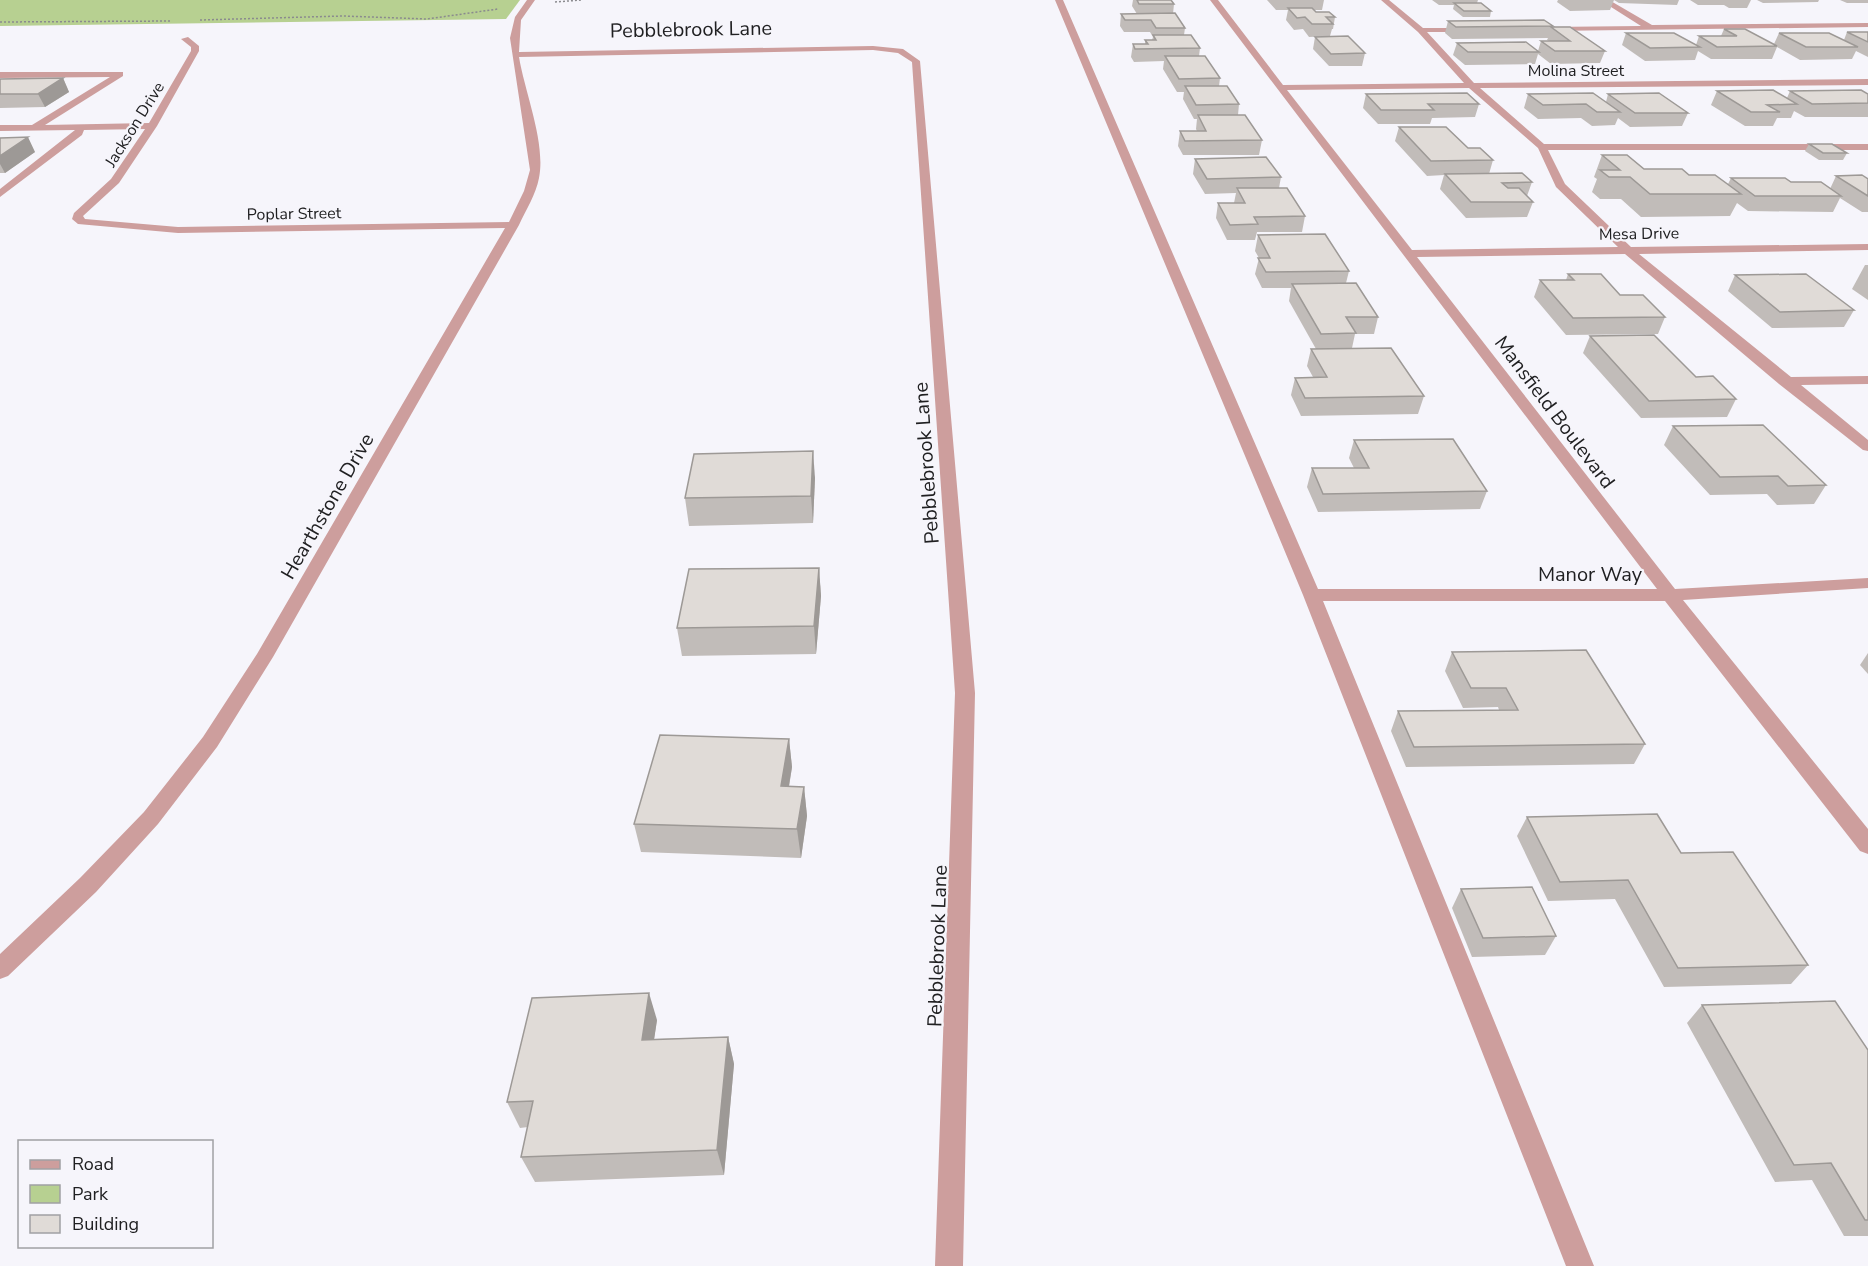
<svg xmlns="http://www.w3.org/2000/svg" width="1868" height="1266" viewBox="0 0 1868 1266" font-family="'Nunito Sans',sans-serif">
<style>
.green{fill:#b7d091}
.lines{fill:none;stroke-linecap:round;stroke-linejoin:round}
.path{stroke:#8a8a8e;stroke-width:1.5;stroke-dasharray:2 2;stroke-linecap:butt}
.minor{fill:#cd9e9d;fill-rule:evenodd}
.wall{fill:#c1bcb9}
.shaded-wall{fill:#9d9996}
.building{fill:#e0dbd7;stroke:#9d9996;stroke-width:1.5}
.labels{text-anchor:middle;stroke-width:4.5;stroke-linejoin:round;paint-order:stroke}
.far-street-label{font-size:16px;fill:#202022;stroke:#f6f5fb}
.street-label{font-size:20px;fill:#202022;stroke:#f6f5fb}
</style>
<rect width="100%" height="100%" fill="#f6f5fb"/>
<path class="green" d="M0 0H520L506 19 0 26Z"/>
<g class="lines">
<g class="path">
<path d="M555 2 582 0"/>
<path d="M200 20 343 16 427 19 498 9"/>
<path d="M0 22 172 21"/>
</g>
<g class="minor">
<path d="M527 0H535L521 20 519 52 873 46 903 49 920 61 975 693 963 1266H935L955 693 912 62 898 53 873 50 519 57C525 93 546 143 539 178 536 194 526 210 519 225L273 657 217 747 158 824 96 892 8 976 0 979V954L80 878 144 812 203 737 257 654 505 228 178 233 78 224 72 219 74 213 111 179 145 129 84 130 82 135 0 197V189L75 130 0 131V125H32L110 77 0 78V72H123V76L45 125 149 123 191 51V47L181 39 188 37 199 46V51L157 126 119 183 83 216 85 219 178 227 509 222 524 191 530 170 510 38 515 17Z"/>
<path d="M1055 0H1063L1318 589H1657L1210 0H1218L1283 85 1464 83 1418 32 1381 0H1389L1423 28H1473L1470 32H1427L1474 83 1868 79V85L1480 88 1544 144H1868V150H1548L1565 184 1631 247 1868 244V250L1639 254 1791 377 1868 376V384L1801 385 1868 440V451L1863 450 1779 384 1625 254 1417 257 1675 589 1868 578V588L1683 600 1868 829V854L1860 851 1665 601H1323L1594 1266H1566L1303 595ZM1469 88 1538 148 1556 187 1618 247 1412 250 1287 90Z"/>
<path d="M1600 0H1609L1652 25 1868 23V27L1548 31 1544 29 1548 27 1641 26Z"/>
</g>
</g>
<g class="wall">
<path d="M1133 0H1171L1174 4 1173 14 1185 28 1184 35 1200 48 1199 56 1220 78 1219 86 1239 104 1238 115 1262 140 1259 155H1183L1178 146 1180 131H1197L1196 129 1197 119H1194L1183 99 1184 92H1177L1163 69 1164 61 1134 62 1131 57 1133 44H1145V40H1152L1153 37 1150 32H1124L1120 26 1121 14H1137L1132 6Z"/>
<path d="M1267 0H1324L1322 10H1314L1316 12 1335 17 1333 29H1332L1330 36 1309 37 1303 29 1294 30 1286 20 1288 10H1276Z"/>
<path d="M1432 0H1478L1477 3 1491 11 1490 17H1463L1453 9 1454 5H1439Z"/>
<path d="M1558 0H1679L1677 5 1619 3 1614 0 1610 10 1570 11 1557 2Z"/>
<path d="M1690 0H1751L1747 8H1729L1724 5H1698Z"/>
<path d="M1757 0H1819L1818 2 1763 3Z"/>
<path d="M1840 0H1868V3H1847Z"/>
<path d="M1448 21 1553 26 1552 27 1605 51 1600 63 1551 64 1538 54 1535 64 1465 65 1453 55 1457 43 1538 51 1541 41H1549L1547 40 1548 38 1452 39 1445 33Z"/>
<path d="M1724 29 1774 44 1779 33 1844 40 1847 32H1868V57L1856 51 1852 59 1800 60 1777 47 1772 59H1711L1698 51 1695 60 1645 61 1622 45 1626 33 1696 45 1699 36H1721Z"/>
<path d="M1315 37 1365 53 1362 66H1329L1313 49Z"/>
<path d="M63 78 69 92 45 107 0 108V79Z"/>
<path d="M1717 91 1787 98 1790 91 1868 94V117H1805L1794 111 1791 118H1777L1773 126H1745L1711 105Z"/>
<path d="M1366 94 1479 104 1475 117 1432 118 1430 124H1378L1363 108Z"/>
<path d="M1528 94 1606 102 1608 94 1688 113 1682 126 1630 127 1618 118 1615 125 1592 126 1581 118 1538 119 1524 108Z"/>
<path d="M1399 127 1468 148 1493 160 1489 174 1532 182 1527 196 1533 202 1527 217 1466 218 1440 189 1444 175 1427 176 1395 141Z"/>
<path d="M0 138 35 152 5 173H0Z"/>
<path d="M1809 144 1847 153 1843 160H1819L1805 151Z"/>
<path d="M1602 155 1644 169 1689 175 1728 184 1731 178 1791 182 1830 189 1836 176 1868 179V212H1862L1840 198 1833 212 1748 211 1737 203 1730 216 1641 217 1621 199H1600L1592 192 1597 179 1594 177Z"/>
<path d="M1195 159 1281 177 1279 188 1305 216 1302 232H1257L1255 240H1227L1216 218 1218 203H1234L1236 193 1205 194 1193 174Z"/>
<path d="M1258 235 1349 271 1346 283 1378 317 1374 334H1355L1352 348 1424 396 1418 414 1301 416 1291 395 1295 378 1313 377 1307 366 1311 349H1316L1289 301 1291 288H1262L1255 274 1259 258 1255 251Z"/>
<path d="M1865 265H1868V300L1852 289Z"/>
<path d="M1568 274 1620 295 1665 317 1658 334 1566 335 1534 297 1540 280H1566Z"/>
<path d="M1735 275 1854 310 1844 327 1772 328 1728 291Z"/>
<path d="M1590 336 1696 377 1736 399 1727 417 1641 418 1583 353Z"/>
<path d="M1673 426 1826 485 1814 504 1777 505 1767 494 1710 495 1664 445Z"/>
<path d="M1354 440 1487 491 1480 509 1318 512 1307 487 1312 468H1354L1349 458Z"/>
<path d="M815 478 813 523 689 526 685 498Z"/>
<path d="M819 568 821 596 816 654 682 656 677 628Z"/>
<path d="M1452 652 1645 744 1634 764 1406 767 1391 731 1398 711 1499 710 1498 707 1463 708 1445 671Z"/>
<path d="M1868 653V674L1860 665Z"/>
<path d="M789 739 792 767 789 787H804L807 816 801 858 641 852 634 824Z"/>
<path d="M1527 817 1808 965 1791 984 1664 987 1615 899 1548 901 1517 836Z"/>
<path d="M1461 889 1556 936 1545 955 1472 957 1452 908Z"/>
<path d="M1702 1005 1868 1050V1236H1844L1812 1180 1775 1182 1687 1023Z"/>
<path d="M657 1020 654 1039 728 1037 734 1064 724 1175 535 1182 521 1157 528 1127 520 1128 507 1102Z"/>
</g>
<g class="shaded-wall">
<path d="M63 78 69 92 45 107 38 94Z"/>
<path d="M28 137 35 152 5 173 0 164V156Z"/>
<path d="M813 451 815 478 813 523 811 496Z"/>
<path d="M819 568 821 596 816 654 814 626Z"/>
<path d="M789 739 792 767 784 815 781 786Z"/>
<path d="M804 787 807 816 801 858 797 829Z"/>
<path d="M649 993 657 1020 650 1067 642 1040Z"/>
<path d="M728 1037 734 1064 724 1175 717 1150Z"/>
</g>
<g class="building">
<path d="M1137 0H1171L1174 4H1139Z"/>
<path d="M1454 3H1481L1491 11H1464Z"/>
<path d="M1288 8H1312L1316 12H1329L1335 17H1326L1333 24H1312L1305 17 1297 18Z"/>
<path d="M1175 13 1185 28H1156L1151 20H1125L1121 14Z"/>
<path d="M1544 20 1553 26 1456 27 1448 21Z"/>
<path d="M1551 27H1570L1605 51H1555L1541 41H1570Z"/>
<path d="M1724 29H1745L1777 46 1717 47 1699 36H1737Z"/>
<path d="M1847 32H1868V42Z"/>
<path d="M1626 33H1674L1700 47 1650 48Z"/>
<path d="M1779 33H1829L1858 47H1806Z"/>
<path d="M1153 35H1191L1200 48 1135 49 1133 44H1148L1145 40H1156Z"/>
<path d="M1348 36 1365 53 1331 54 1315 37Z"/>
<path d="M1526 42 1539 52H1468L1457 43Z"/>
<path d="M1165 56H1205L1220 78 1179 79Z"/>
<path d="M63 78 38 94H0V79Z"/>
<path d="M1185 86H1227L1239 104 1196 105Z"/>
<path d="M1773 90 1797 104 1767 105 1780 112H1751L1717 91Z"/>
<path d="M1861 90 1868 94V103L1812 104 1790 91Z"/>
<path d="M1467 93 1479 104H1428L1434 110H1381L1366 94Z"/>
<path d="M1593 93 1620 112H1597L1586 104 1543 105 1528 94Z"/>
<path d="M1659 93 1688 113H1635L1608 94Z"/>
<path d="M1198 115H1245L1262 140 1185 141 1180 131H1206Z"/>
<path d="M1399 127H1446L1468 148H1480L1493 160 1431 161Z"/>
<path d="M28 137 0 156V138Z"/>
<path d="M1809 144H1832L1847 153H1823Z"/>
<path d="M1602 155H1627L1644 169H1682L1689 175H1715L1741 194H1650L1630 177H1609L1600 170H1620Z"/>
<path d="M1266 157 1281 177 1207 179 1195 159Z"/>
<path d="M1522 173 1532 182 1502 183 1508 188H1519L1533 202H1471L1445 174Z"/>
<path d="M1862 175 1868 179V196L1836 176Z"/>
<path d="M1731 178H1785L1791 182H1821L1841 196H1755Z"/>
<path d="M1237 188H1287L1305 216 1254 217 1258 224 1230 225 1218 203H1245Z"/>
<path d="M1325 234 1349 271 1266 272 1258 258H1270L1258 235Z"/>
<path d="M1568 274H1601L1620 295H1643L1665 317 1573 318 1540 280H1574Z"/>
<path d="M1806 274 1854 310 1780 312 1735 275Z"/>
<path d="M1356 283 1378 317H1346L1356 333 1321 334 1292 284Z"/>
<path d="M1654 335 1696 377 1713 376 1736 399 1649 401 1590 336Z"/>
<path d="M1391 348 1424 396 1305 398 1295 378 1327 377 1311 349Z"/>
<path d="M1763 425 1826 485 1788 486 1778 476 1720 477 1673 426Z"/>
<path d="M1453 439 1487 491 1323 494 1312 468H1369L1354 440Z"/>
<path d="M813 451 811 496 685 498 694 454Z"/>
<path d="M819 568 814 626 677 628 689 569Z"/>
<path d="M1586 650 1645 744 1414 747 1398 711 1518 710 1506 688H1471L1452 652Z"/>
<path d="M660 735 789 739 781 786 804 787 797 829 634 824Z"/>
<path d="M1657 814 1681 853 1733 852 1808 965 1678 968 1628 880 1560 882 1527 817Z"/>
<path d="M1532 887 1556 936 1483 938 1461 889Z"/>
<path d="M649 993 642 1040 728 1037 717 1150 521 1157 533 1101 507 1102 532 998Z"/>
<path d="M1835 1001 1868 1050V1220H1865L1831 1163 1794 1165 1702 1005Z"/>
</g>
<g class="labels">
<g class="far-street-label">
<text x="1576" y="76">Molina Street</text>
<text transform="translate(134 124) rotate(-58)" y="6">Jackson Drive</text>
<text transform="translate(294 213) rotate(-1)" y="6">Poplar Street</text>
<text transform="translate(1639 233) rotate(-1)" y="6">Mesa Drive</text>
</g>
<g class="street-label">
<text transform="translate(691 29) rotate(-1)" y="7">Pebblebrook Lane</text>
<text transform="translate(1555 412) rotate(53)" y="7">Mansfield Boulevard</text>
<text transform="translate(926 463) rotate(-94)" y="7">Pebblebrook Lane</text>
<text transform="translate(327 506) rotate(-60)" y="7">Hearthstone Drive</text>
<text x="1590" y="581">Manor Way</text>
<text transform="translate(937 946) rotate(-88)" y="7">Pebblebrook Lane</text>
</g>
</g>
<rect x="18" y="1140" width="195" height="108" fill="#f6f5fb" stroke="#a0a0a4" stroke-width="1.5"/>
<rect x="30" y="1160" width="30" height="9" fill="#cd9e9d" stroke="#a0a0a4" stroke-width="1.5"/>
<text x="72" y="1170" font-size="18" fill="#202022">Road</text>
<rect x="30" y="1185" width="30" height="18" fill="#b7d091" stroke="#a0a0a4" stroke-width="1.5"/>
<text x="72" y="1200" font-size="18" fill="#202022">Park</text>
<rect x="30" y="1215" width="30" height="18" fill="#e0dbd7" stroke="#a0a0a4" stroke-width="1.5"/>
<text x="72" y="1230" font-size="18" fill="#202022">Building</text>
</svg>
